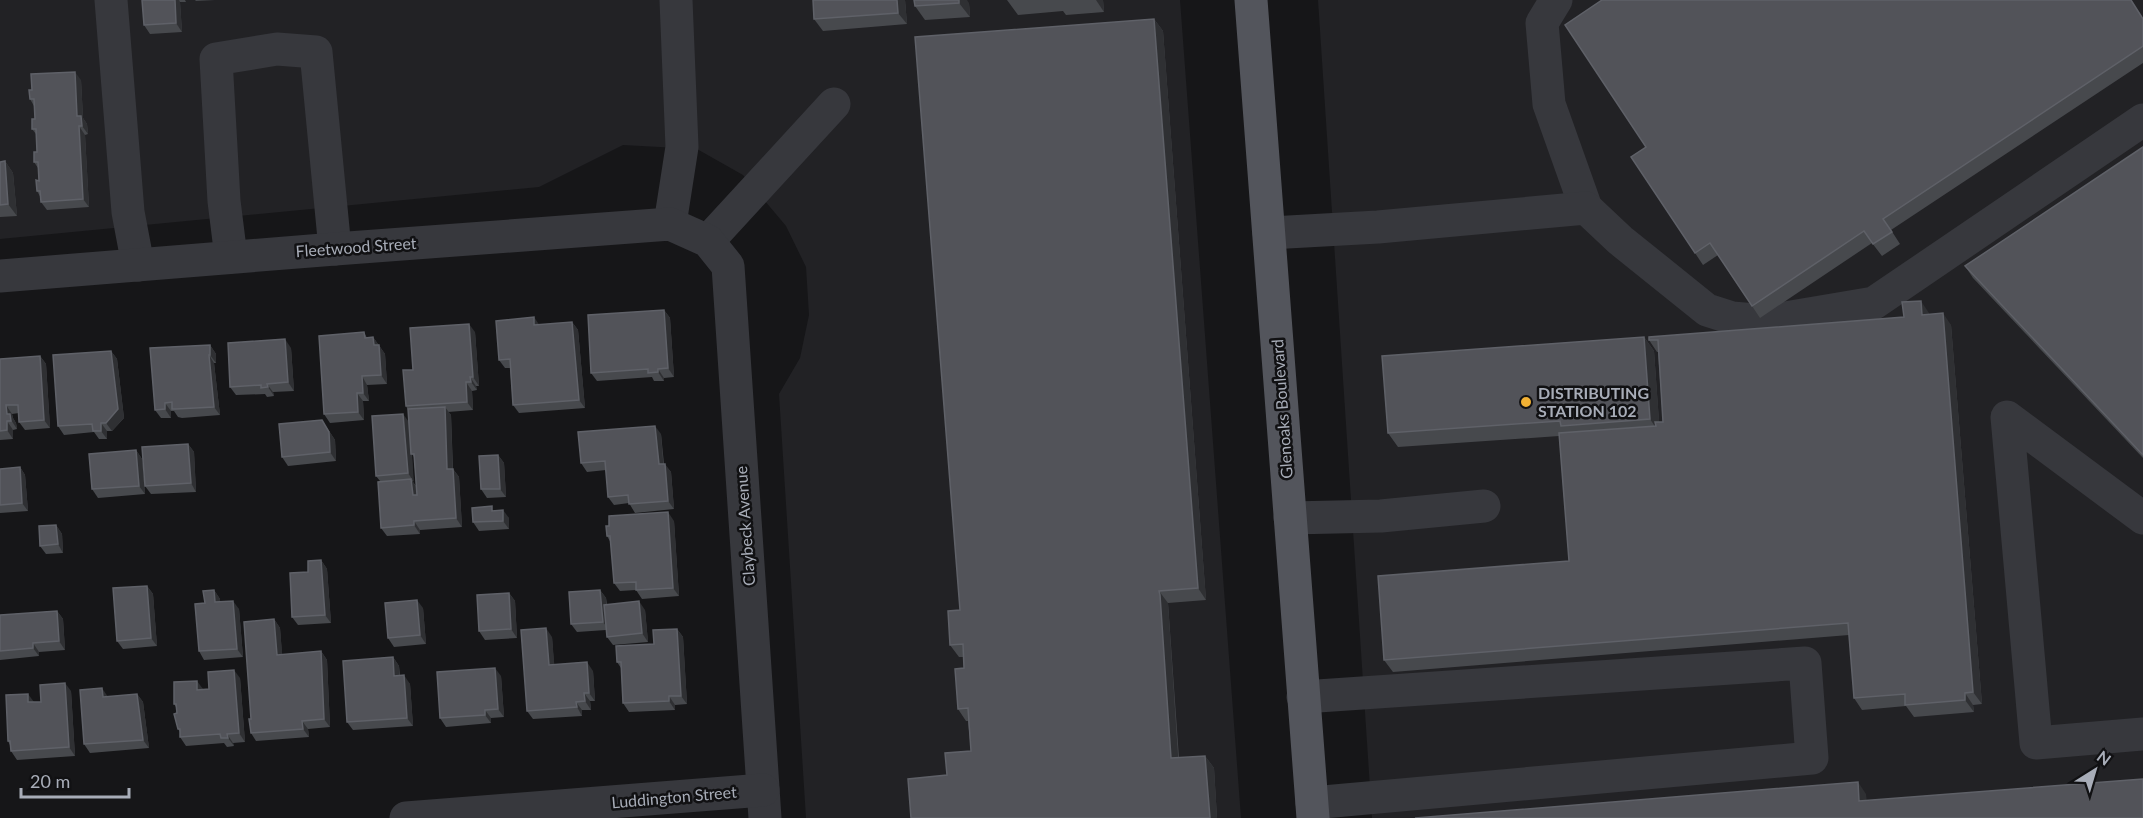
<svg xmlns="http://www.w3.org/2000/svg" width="2143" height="818" viewBox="0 0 2143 818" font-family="Lato,sans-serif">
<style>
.built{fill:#222225}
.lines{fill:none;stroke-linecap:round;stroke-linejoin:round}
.minor{stroke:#37383d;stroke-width:33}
.major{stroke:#53555c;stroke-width:33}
.wall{fill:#47494d;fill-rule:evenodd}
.shaded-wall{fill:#2f3033}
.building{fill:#525359;stroke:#5f6168;stroke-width:1.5}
.poi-dot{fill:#f2b134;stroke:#111113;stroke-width:2}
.labels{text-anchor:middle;stroke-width:5;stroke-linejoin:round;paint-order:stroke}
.street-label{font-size:16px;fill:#a8adb8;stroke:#111113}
.poi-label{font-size:16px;font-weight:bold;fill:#a8adb8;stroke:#111113;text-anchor:start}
</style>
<rect width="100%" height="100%" fill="#161618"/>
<g class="built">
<path d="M0 0H1180L1241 818H806L779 394 800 358 809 315 806 267 786 226 743 175 697 149 623 145 539 187 0 239Z"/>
<path d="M1318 0H2143V818H1372Z"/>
</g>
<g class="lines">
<g class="minor">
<path d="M111 0 128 212 138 265"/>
<path d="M1556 0 1542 23 1549 104 1586 208"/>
<path d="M670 224 682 147 676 0"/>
<path d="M1269 233 1378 227 1586 208 1620 240 1707 310 1732 318 1767 321 1874 303 2143 120"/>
<path d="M708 241 834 104"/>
<path d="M231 257 224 201 216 59 277 49 316 52 335 249"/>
<path d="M0 276 335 249 670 224 708 241 728 266 765 818"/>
<path d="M1290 518 1381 516 1484 506"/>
<path d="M2143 518 2007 417 2036 743 2143 734"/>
<path d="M1303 697 1805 663 1812 758 1312 803"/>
<path d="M406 818 763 790"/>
</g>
<path class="major" d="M1251 0 1313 818"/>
</g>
<g class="wall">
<path d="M142 0H185L186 2H180L182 32 150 34 144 25Z"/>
<path d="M195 0H215L196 1Z"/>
<path d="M813 0H905L907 24 823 31 814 19Z"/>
<path d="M914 0 969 3 970 17 925 20 915 6Z"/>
<path d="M1007 0H1103L1104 12 1066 15 1063 11 1018 15Z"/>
<path d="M2143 18V63L1891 230 1900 244 1882 256 1872 243 1760 318 1718 255 1703 265 1631 157Z"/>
<path d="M1154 19 1163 31 1206 600 1168 603 1179 758 1205 756 1214 768 1217 818H911L947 775 971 751 968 721H966L958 709 964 668V657H959L950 645 960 610Z"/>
<path d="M81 80 83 118 87 124 88 134 85 135 89 207 47 210 41 202V198L37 191 39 181 38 168 34 162 37 152 36 134 32 129 35 119 34 106 30 99 32 90Z"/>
<path d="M2143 147V458L1973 278 1965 266Z"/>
<path d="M5 161 13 173 17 216 0 217V162Z"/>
<path d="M664 310 670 318 674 377 664 378V381H654L652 377 597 381 591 373Z"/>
<path d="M1929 313V314L1951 325 1982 704 1973 705 1974 712 1914 717 1906 706 1862 710 1854 698 1849 635 1393 672 1384 660 1569 561 1559 436 1398 447 1388 433 1644 337 1654 351 1659 422H1663L1658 352H1657L1649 340 1904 317Z"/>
<path d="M572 322 578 330 585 408 519 413 513 405 510 368H505L499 360 539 325Z"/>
<path d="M364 332 367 338 373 337 385 354 387 384 367 385 369 401H363L364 420 330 423 324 414Z"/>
<path d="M475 332 479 386H476L477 390 472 391 473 410 448 412 451 415 453 469 459 477 462 527 420 530V534L387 536 381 528 380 481 376 476 409 422 408 410 406 406 413 370ZM412 454 414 457 416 486 413 482Z"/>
<path d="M210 345 216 354V363H214L220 415 182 418 178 417 174 411H171V418H161L155 410Z"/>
<path d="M291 348 294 391 273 392 274 396 267 397 265 394 236 395 230 387Z"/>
<path d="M111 351 117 359 124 418 112 431H107V439H99L94 432 64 435 58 426Z"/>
<path d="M40 356 46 364 50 428 25 430 19 422V413L12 414 13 418 16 423 17 429 13 430V439L0 440V359Z"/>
<path d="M327 428 335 440 336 461 288 466 282 457Z"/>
<path d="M661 434 664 464 671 472 674 509 635 513 629 503 614 505 608 497 606 470 587 472 581 463Z"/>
<path d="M188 444 194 452 196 492 151 494 145 486Z"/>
<path d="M136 450 142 459 145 494 98 498 92 489Z"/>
<path d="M498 455 504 463 506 497 487 498 481 489Z"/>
<path d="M20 467 25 475 28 511 0 513V469Z"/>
<path d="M495 511 509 518V529L479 531 473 522Z"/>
<path d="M674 521 679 596 642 599 636 590 620 591 614 583 611 543 607 536Z"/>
<path d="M56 525 62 534 63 553 46 554 40 546Z"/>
<path d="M321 560 327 569 331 623 298 625 292 617 308 572Z"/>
<path d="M147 586 153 594 157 646 123 649 117 641Z"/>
<path d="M214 590 220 599V602L239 609 243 657 204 660 199 651 205 603Z"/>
<path d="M600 590 606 598 607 604 645 610 648 642 613 645 607 637 606 630 577 632 571 624Z"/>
<path d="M509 593 515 601 517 638 485 640 479 631Z"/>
<path d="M423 608 426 644 394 647 388 638Z"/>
<path d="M57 611 63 619 65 650 39 652V656L0 660V615Z"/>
<path d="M274 619 280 628 282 655 321 651 327 660 330 727 308 729 309 737 256 741 251 733V719Z"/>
<path d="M677 629 683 637 687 704 675 705V710L629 712 623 703 621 668 617 662 654 644Z"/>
<path d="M552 637 554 665 593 671 595 701H590L591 710H582V716L533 719 527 711Z"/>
<path d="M393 657 399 666 400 675 410 684 413 726 353 730 347 722Z"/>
<path d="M501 676 504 717 491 718V723L446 727 440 718Z"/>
<path d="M240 678 245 742 233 743 234 746 227 747 224 743 186 746 180 737V732L178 729 176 707 174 704 203 689H209Z"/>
<path d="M71 691 75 756 17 760 11 751 10 745 8 741 33 702H41Z"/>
<path d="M137 694 143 702 149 748 90 753 84 744Z"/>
</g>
<g class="shaded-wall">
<path d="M175 0H179L180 2 182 32 176 23Z"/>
<path d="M897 0H905L907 24 898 13Z"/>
<path d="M959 0H967L969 3 970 17 959 3Z"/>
<path d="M1096 0H1103L1104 12Z"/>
<path d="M1154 19 1163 31 1206 600 1198 588Z"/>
<path d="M75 72 81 80 83 118 87 124 88 134 82 126 77 116Z"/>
<path d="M79 126 85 135 89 207 83 199Z"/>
<path d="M5 161 13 173 17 216 8 204Z"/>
<path d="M1921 301 1929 313 1931 327 1922 315Z"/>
<path d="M664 310 670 318 674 377 668 368Z"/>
<path d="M1943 313 1951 325 1982 704 1973 692Z"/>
<path d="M534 317 540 326 534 325Z"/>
<path d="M572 322 578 330 585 408 579 400Z"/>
<path d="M469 324 475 332 479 386 473 377Z"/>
<path d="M373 337 385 354 387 384 381 375 374 345Z"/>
<path d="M1644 337 1654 351 1660 434 1650 419Z"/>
<path d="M285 339 291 348 294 391 288 382Z"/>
<path d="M210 345 216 354V363L210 355Z"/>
<path d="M111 351 117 359 124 418 112 431 106 423Z"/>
<path d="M209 355 214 363 220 415 214 407Z"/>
<path d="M40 356 46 364 50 428 44 420Z"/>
<path d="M658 369 664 378V381L658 372Z"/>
<path d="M362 376 367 385 369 401 363 393Z"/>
<path d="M470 377 476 386 477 390 471 382Z"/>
<path d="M466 382 472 391 473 410 467 402Z"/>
<path d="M267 384 273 392 274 396 268 387Z"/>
<path d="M357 393 363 401 364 420 358 412Z"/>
<path d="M165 403 171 411V418L165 409Z"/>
<path d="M6 405 12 414 13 418 16 423 17 429 7 414Z"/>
<path d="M445 407 451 415 453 478 447 469Z"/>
<path d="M403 414 409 422 414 482 408 473Z"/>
<path d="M322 420 335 440 336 461 330 452Z"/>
<path d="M7 421 13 430V439L7 430Z"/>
<path d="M101 423 107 431V439L101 431Z"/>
<path d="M655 426 661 434 664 473 659 464Z"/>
<path d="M188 444 194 452 196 492 191 483Z"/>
<path d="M136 450 142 459 145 494 139 486Z"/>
<path d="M498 455 504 463 506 497 500 489Z"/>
<path d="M665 464 671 472 674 509 668 501Z"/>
<path d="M20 467 25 475 28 511 22 503Z"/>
<path d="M453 469 459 477 462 527 456 518Z"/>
<path d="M411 479 417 488 418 503 413 495Z"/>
<path d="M503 510 509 518V529L503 521Z"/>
<path d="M668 512 674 521 679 596 673 588Z"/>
<path d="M414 521 420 530V534L414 525Z"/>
<path d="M56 525 62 534 63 553 58 544Z"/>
<path d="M321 560 327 569 331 623 325 615Z"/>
<path d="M147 586 153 594 157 646 151 638Z"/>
<path d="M214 590 220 599 221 611 215 602Z"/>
<path d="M600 590 606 598 609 630 603 622Z"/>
<path d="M1159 591 1168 603 1179 770 1171 758Z"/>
<path d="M509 593 515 601 517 638 511 629Z"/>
<path d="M417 600 423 608 426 644 420 635Z"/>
<path d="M233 601 239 609 243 657 237 649Z"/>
<path d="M639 601 645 610 648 642 642 633Z"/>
<path d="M57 611 63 619 65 650 59 641Z"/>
<path d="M274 619 280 628 283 664 277 655Z"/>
<path d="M546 628 552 637 555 673 549 665Z"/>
<path d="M677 629 683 637 687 704 681 696Z"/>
<path d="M33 643 39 652V656L33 648Z"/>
<path d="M321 651 327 660 330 727 324 719Z"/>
<path d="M393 657 399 666 400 684 394 676Z"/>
<path d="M587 662 593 671 595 701 589 693Z"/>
<path d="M495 668 501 676 504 717 498 709Z"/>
<path d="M234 670 240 678 245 742 239 733Z"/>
<path d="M404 675 410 684 413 726 407 718Z"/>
<path d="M197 681 203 689 197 690Z"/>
<path d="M65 683 71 691 75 756 69 747Z"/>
<path d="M102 688 108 697H103Z"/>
<path d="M584 693 590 701 591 710 585 701Z"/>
<path d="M1965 693 1973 705 1974 712 1965 700Z"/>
<path d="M28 694 34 702H28Z"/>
<path d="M137 694 143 702 149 748 143 740Z"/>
<path d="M669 696 675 705V710L669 701Z"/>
<path d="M576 702 582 710V716L577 707Z"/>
<path d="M485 710 491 718V723L485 715Z"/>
<path d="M302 721 308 729 309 737 303 729Z"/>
<path d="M227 734 233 743 234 746 228 738Z"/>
<path d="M1205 756 1214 768 1217 818H1210Z"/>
<path d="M1858 782 1866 794 1868 813 1859 801Z"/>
</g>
<g class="building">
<path d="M142 0H175L176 23 144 25Z"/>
<path d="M813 0H897L898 13 814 19Z"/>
<path d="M914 0H959V3L915 6Z"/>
<path d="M1602 0H2131L2143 19V46L1883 219 1892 232 1873 244 1864 231 1752 306 1710 243 1695 253 1631 157 1646 147 1565 25Z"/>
<path d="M1154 19 1198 588 1159 591 1160 595 1171 758 1205 756 1210 818H911L908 779 947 775 945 753 971 751 968 708 958 709 955 669 964 668 963 644 950 645 948 611 960 610 915 37Z"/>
<path d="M75 72 77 116H81L82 126H79L83 199 41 202 40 191H37L36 180 39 181 38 162H34V152H37L36 129H32V119H35L34 99H30L29 90H32L31 74Z"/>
<path d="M2143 147V455L1965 266Z"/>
<path d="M5 161 8 204 0 205V162Z"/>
<path d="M1921 301 1922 315 1943 313 1973 692 1965 693V700L1905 705V694L1854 698 1848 623 1384 660 1378 576 1569 561 1559 433 1656 426 1655 422H1663L1658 340H1649V337L1904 317 1902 302Z"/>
<path d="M664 310 668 368 658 369V372L648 373V369L591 373 588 315Z"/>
<path d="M534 317V325L572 322 579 400 513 405 510 359 499 360 496 321Z"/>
<path d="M469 324 473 377H470L471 382H466L467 402 406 406 403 370H413L410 328Z"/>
<path d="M364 332 365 338 373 337 374 345H379L381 375 362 376 363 393H357L358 412 324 414 319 336Z"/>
<path d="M1644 337 1650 419 1561 426 1560 421 1388 433 1382 356Z"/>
<path d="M285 339 288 382 267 384 268 387 261 388V385L230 387 228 343Z"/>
<path d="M210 345V355H209L214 407 176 409H172V402L165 403V409L155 410 150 348Z"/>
<path d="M111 351 118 409 106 423H101V431H93L92 424 58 426 53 355Z"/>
<path d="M40 356 44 420 19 422 18 405H6L7 414H10L11 421H7V430L0 431V359Z"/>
<path d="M445 407 447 469H453L456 518 414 521V525L381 528 378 482 411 479 413 495H417L414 454H411L408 409Z"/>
<path d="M403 414 408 473 376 476 372 416Z"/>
<path d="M322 420 329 432 330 452 282 457 279 424Z"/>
<path d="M655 426 659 464H665L668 501 629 504 628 495 608 497 605 461 581 463 578 432Z"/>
<path d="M188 444 191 483 145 486 142 447Z"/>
<path d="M136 450 139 486 92 489 89 454Z"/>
<path d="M498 455 500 489H481L479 456Z"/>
<path d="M20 467 22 503 0 505V469Z"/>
<path d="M492 506V511L503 510V521L473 522 472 508Z"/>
<path d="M668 512 673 588 636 590V582L614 583 610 536H607L606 526H609V516Z"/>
<path d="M56 525 58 544 40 546 39 526Z"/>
<path d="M321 560 325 615 292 617 290 573 308 572V561Z"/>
<path d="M147 586 151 638 117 641 113 588Z"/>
<path d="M214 590 215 602 233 601 237 649 199 651 195 604 205 603 203 591Z"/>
<path d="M600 590 603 622 571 624 569 592Z"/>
<path d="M509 593 511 629 479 631 477 595Z"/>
<path d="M417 600 420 635 388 638 385 603Z"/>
<path d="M639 601 642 633 607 637 604 605Z"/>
<path d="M57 611 59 641 33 643V648L0 651V615Z"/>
<path d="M274 619 277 655 321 651 324 719 302 721 303 729 251 733 249 719H251L244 622Z"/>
<path d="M546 628 549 665 587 662 589 693H584L585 701 576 702 577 707 527 711 521 630Z"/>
<path d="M677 629 681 696H669V701L623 703 621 662H617L616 646 654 644 653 630Z"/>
<path d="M393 657 394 676 404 675 407 718 347 722 343 661Z"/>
<path d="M495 668 498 709 485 710V715L440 718 437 672Z"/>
<path d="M234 670 239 733 227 734 228 738H221L220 734 180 737V729H178L174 714 177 713 176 704H174V682L197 681V690L209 689 208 672Z"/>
<path d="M65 683 69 747 11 751 10 741H8L6 695 28 694V702H41L40 685Z"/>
<path d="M102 688 103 697 137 694 143 740 84 744 80 690Z"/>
<path d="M2143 779V818H1415L1858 782 1859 801Z"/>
</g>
<circle class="poi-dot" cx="1526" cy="402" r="6"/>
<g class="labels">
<g class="street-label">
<text transform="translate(356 247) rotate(-4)" y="6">Fleetwood Street</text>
<text transform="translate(1282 409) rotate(-94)" y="6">Glenoaks Boulevard</text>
<text transform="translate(745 526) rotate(-94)" y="6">Claybeck Avenue</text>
<text transform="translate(674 797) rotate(-5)" y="6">Luddington Street</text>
</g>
<g class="poi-label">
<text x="1538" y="399">DISTRIBUTING<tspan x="1538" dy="18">STATION 102</tspan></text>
</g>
</g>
<g transform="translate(2095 770) rotate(37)" stroke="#111113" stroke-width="4.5" paint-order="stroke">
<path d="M0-4.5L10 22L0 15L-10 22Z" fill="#a8adb8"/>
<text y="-9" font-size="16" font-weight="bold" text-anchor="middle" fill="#a8adb8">N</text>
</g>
<path d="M21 788v9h108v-9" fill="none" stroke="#a8adb8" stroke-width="3"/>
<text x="30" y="788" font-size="18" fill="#a8adb8" stroke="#111113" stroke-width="4.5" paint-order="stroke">20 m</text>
</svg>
